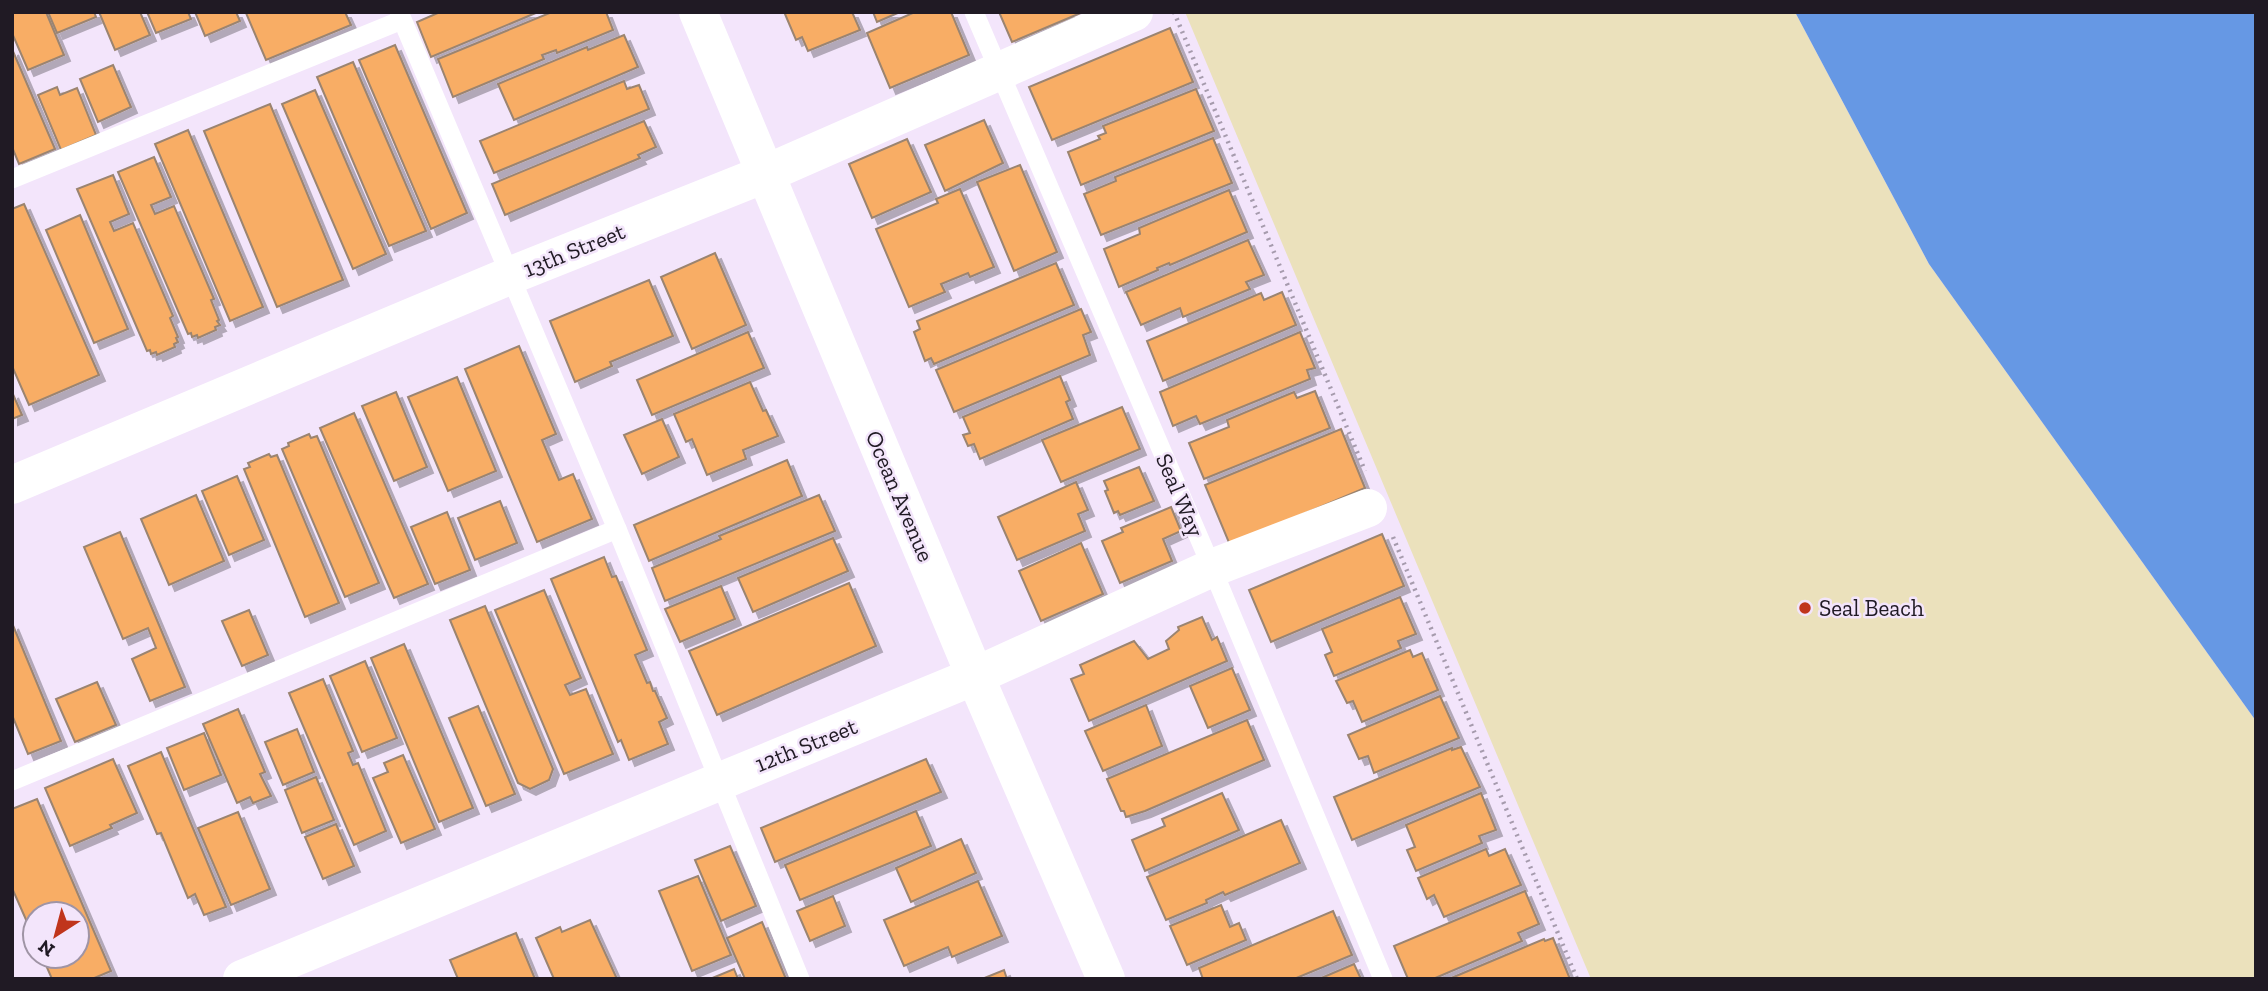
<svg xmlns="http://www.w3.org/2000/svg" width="2268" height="991" viewBox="0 0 2268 991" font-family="'Zilla Slab',serif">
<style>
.sand{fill:#ebe1bc}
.water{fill:#6698e4}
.building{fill:#f8ad65;stroke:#9b8470;stroke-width:2;filter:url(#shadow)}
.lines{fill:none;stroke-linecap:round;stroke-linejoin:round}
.path{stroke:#a69bad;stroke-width:4.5;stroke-dasharray:2 5;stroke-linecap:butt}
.lane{stroke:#fff;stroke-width:19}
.street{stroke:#fff;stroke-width:38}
.secondary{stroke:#fff;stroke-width:38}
.poi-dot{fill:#c0351c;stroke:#f3e5fb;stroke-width:2.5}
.labels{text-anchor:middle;stroke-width:5;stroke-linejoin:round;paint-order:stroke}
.street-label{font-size:23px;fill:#201a24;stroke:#f3e5fb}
.poi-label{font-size:23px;fill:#201a24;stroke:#f3e5fb;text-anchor:start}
</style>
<defs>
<filter id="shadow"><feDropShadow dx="6" dy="6" stdDeviation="0" flood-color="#0004"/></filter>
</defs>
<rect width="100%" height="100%" fill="#f3e5fb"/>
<path class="sand" d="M1185 12H1795L1929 264 2256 721V979H1591Z"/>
<path class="water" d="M1795 12H2256V721L1929 264Z"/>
<g class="building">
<path d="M12 12H46L64 55 28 70 12 33Z"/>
<path d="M48 12H94L96 17 57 33Z"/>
<path d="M99 12H140L150 35 115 50Z"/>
<path d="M147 12H188L191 19 156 33Z"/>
<path d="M195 12H236L240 21 205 36Z"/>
<path d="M345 12 351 25 266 60 246 13Z"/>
<path d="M440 12H538L431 57 417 22Z"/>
<path d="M552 12H606L613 30 557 53 556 50 542 55 544 59 453 97 438 59Z"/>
<path d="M788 12H852L860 30 808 51 802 37 796 40 785 14Z"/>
<path d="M873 12H900L877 22Z"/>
<path d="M915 12H951L969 55 890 88 867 33Z"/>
<path d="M999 12H1083L1012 42Z"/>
<path d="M1170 28 1193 82 1052 140 1029 87Z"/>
<path d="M624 35 638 67 514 120 498 84 587 47 588 50Z"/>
<path d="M395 45 467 213 431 229 359 60Z"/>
<path d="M12 49 55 149 19 164 12 147Z"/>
<path d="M353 62 426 231 389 246 317 77Z"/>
<path d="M113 65 131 107 98 122 80 79Z"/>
<path d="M624 81 627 89 639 85 649 109 494 173 480 141Z"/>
<path d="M57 87 60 95 77 88 96 135 61 150 38 95Z"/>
<path d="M1196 89 1214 131 1081 185 1068 152 1100 139 1098 136 1106 133 1103 126Z"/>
<path d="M315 90 386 254 353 269 282 104Z"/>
<path d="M270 104 343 280 277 307 204 131Z"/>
<path d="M984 120 1003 163 945 191 925 145Z"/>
<path d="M644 121 656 147 638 155 640 158 505 215 492 184Z"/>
<path d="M188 130 263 307 230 321 155 144Z"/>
<path d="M1213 138 1232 183 1101 235 1084 194 1116 181 1115 177Z"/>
<path d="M907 139 931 192 872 218 849 164Z"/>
<path d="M154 157 171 197 151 205 155 214 174 206 214 299 211 300 219 320 217 321 220 325 215 327 216 330 198 338 197 335 192 337 191 333 188 334 118 172Z"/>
<path d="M1020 165 1057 252 1014 271 977 182Z"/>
<path d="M113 175 129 214 110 222 114 231 133 223 173 316 170 318 178 337 176 338 178 342 174 344 175 347 157 355 156 352 151 354 150 350 147 351 77 189Z"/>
<path d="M960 189 994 267 970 277 968 273 941 284 945 292 909 307 876 229 938 203 936 199Z"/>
<path d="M1229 190 1247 232 1170 265 1169 263 1157 268 1158 270 1119 287 1104 249 1140 234 1139 228Z"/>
<path d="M24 204 99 375 29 405 12 366V209Z"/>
<path d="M80 215 128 329 94 343 46 230Z"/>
<path d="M1248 240 1264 275 1246 282 1250 289 1183 317 1180 308 1141 325 1126 292Z"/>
<path d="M715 253 746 325 692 349 661 277Z"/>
<path d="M1056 263 1074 305 934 364 931 358 925 361 914 332 920 329 917 321Z"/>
<path d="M649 280 673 336 610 362 612 366 575 382 550 321Z"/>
<path d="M1282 292 1296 325 1163 381 1147 341 1261 293 1264 300Z"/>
<path d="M1081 309 1091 332 1083 335 1090 355 954 412 936 370Z"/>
<path d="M748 332 764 368 652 415 637 380Z"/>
<path d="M1300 332 1315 368 1307 370 1310 379 1200 424 1196 416 1173 426 1160 392Z"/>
<path d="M519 346 556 434 542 440 559 480 573 474 592 519 537 542 465 369Z"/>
<path d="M1060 376 1070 400 1066 402 1073 419 980 459 974 444 968 446 963 435 970 433 963 417Z"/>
<path d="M457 377 496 471 448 491 408 397Z"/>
<path d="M750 382 763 411 766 410 778 436 743 450 746 459 707 475 692 439 686 442 674 414Z"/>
<path d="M1315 391 1330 428 1204 479 1189 443 1229 427 1227 420 1294 392 1297 398Z"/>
<path d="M12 392 22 415 12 419Z"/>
<path d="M396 392 427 467 394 481 362 406Z"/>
<path d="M1122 407 1140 449 1061 482 1042 440Z"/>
<path d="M354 413 428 584 394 598 320 428Z"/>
<path d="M662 419 679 457 642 474 624 435Z"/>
<path d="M1341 429 1365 488 1230 545 1205 485Z"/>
<path d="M309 434 311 438 317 436 379 583 345 597 282 449 289 446 288 443Z"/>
<path d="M269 454 271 457 277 455 339 603 305 617 244 469 250 467 248 463Z"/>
<path d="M787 460 802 496 649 561 634 525Z"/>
<path d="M1139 467 1154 501 1120 515 1118 511 1114 513 1105 491 1108 490 1104 481Z"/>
<path d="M237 476 264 540 229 555 202 491Z"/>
<path d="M1076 482 1088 510 1078 514 1085 531 1017 560 998 517Z"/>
<path d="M196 495 224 561 169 585 141 519Z"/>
<path d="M819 495 835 531 665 601 652 568 721 539 719 536Z"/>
<path d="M500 501 517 543 475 560 458 518Z"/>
<path d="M1171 507 1181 531 1163 539 1172 561 1120 583 1102 541 1123 532 1121 528Z"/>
<path d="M447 512 470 570 435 584 411 527Z"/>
<path d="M120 532 185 687 150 701 132 659 156 648 148 628 123 639 84 547Z"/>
<path d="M1382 534 1404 586 1271 642 1249 590Z"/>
<path d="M833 538 848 571 753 612 738 578Z"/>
<path d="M1081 543 1103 594 1041 621 1019 571Z"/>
<path d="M604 557 612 577 616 576 647 650 635 655 647 683 650 682 653 691H655L667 718 659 722 668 744 629 760 621 740 618 742 551 579Z"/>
<path d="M849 583 876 646 717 715 689 651Z"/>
<path d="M721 586 735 619 680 642 665 609Z"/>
<path d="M544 590 581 678 565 685 570 695 586 689 613 754 564 774 495 610Z"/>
<path d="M1400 597 1416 634 1398 641 1401 648 1334 676 1325 655 1332 652 1322 629Z"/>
<path d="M485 606 553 769 549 780 530 789 518 783 450 620Z"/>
<path d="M249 610 268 655 242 666 222 621Z"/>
<path d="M1202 617 1212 640 1217 637 1227 661 1089 721 1071 679 1084 674 1080 665 1134 641 1148 659 1169 649 1166 641 1179 630 1178 627Z"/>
<path d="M12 623 61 741 28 754 12 715Z"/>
<path d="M404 644 473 808 439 822 371 658Z"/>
<path d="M1410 650 1413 657 1422 653 1438 690 1362 722 1353 701 1347 703 1336 681Z"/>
<path d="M365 661 397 738 362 752 330 676Z"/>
<path d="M1232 668 1250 710 1208 728 1190 686Z"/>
<path d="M323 679 353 751 348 753 353 765 358 763 386 831 354 845 289 693Z"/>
<path d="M97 682 116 725 75 742 56 699Z"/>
<path d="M1440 696 1459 738 1374 773 1368 756 1359 759 1348 735Z"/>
<path d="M1146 705 1162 746 1103 771 1085 731Z"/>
<path d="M478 706 515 794 486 806 449 718Z"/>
<path d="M238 709 265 772 260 774 271 796 253 803 250 797 237 803 203 724Z"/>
<path d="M1247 720 1264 760 1145 811 1126 817 1124 811H1121L1107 779Z"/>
<path d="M297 729 314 772 283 785 265 742Z"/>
<path d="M204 733 221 775 184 790 167 748Z"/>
<path d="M1461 747 1480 787 1352 840 1334 797 1452 748V750Z"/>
<path d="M161 752 226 907 204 915 195 894 188 898 161 833 157 834 128 766Z"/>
<path d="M403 755 435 829 401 843 373 778 388 772 384 763Z"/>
<path d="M113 759 137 813 110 825 112 828 70 846 45 788Z"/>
<path d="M926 759 941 792 775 862 761 828Z"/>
<path d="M316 777 334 820 302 833 285 790Z"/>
<path d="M1222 793 1239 830 1145 871 1132 840 1165 826 1162 819Z"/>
<path d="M1481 793 1496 830 1479 836 1482 843 1416 871 1407 850 1415 847 1406 825Z"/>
<path d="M37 799 111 971 92 979H52L42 956H77V914H35V940L12 888V809Z"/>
<path d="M916 811 931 846 800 900 785 865Z"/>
<path d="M238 812 270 889 231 905 198 828Z"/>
<path d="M1281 820 1300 863 1225 895 1223 892 1206 900 1207 903 1166 920 1147 877Z"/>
<path d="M336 824 354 866 323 879 305 837Z"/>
<path d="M961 839 976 873 911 902 896 868Z"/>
<path d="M730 846 756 906 721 921 695 860Z"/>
<path d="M1486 849 1489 856 1505 849 1521 885 1444 917 1434 895 1427 899 1418 878Z"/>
<path d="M698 876 731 955 692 971 659 891Z"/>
<path d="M978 881 1002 936 952 957 948 947 904 966 884 920Z"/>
<path d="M1525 891 1539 924 1518 933 1522 941 1433 979H1408L1394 946Z"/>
<path d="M833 896 845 926 810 941 797 911Z"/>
<path d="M1221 905 1230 927 1239 923 1246 940 1187 965 1170 926Z"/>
<path d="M1333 911 1352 955 1294 979H1203L1199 968Z"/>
<path d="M590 920 617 979H554L536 938 560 927 562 932Z"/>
<path d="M762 922 786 979H745L727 938Z"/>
<path d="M516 933 535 979H458L450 960Z"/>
<path d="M1553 938 1570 979H1449L1544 939 1545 941Z"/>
<path d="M1354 964 1361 979H1319Z"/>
<path d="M734 969 738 979H710Z"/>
<path d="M1004 970 1007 979H982Z"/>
</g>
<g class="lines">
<g class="path">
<path d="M1174 12 1365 471"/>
<path d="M1393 537 1577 979"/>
</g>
<g class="lane">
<path d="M399 12 617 529 800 979"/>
<path d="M974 12 1212 568 1383 979"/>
<path d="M12 179 402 20"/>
<path d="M12 781 617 529"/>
</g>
<path class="street" d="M12 485 509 276 765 174 1134 12"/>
<g class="secondary">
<path d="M698 12 975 676 1106 979"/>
<path d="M242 979 975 676 1212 568 1368 508"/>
</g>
</g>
<circle class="poi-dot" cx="1805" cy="608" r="7"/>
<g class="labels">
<g class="street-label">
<text transform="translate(574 250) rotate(-22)" y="8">13th Street</text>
<text transform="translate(1180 495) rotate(67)" y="8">Seal Way</text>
<text transform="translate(900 496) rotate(67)" y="8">Ocean Avenue</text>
<text transform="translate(806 745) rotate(-22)" y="8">12th Street</text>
</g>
<g class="poi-label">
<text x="1819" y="616">Seal Beach</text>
</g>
</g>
<rect width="2268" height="991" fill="none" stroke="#201a24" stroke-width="28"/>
<g transform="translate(56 935) rotate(216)"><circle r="33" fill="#f3e5fb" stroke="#9f94a5" stroke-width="2"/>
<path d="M0-5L12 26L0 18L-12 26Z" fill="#c0351c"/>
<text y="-10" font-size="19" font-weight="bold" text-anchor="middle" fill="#201a24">N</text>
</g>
</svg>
